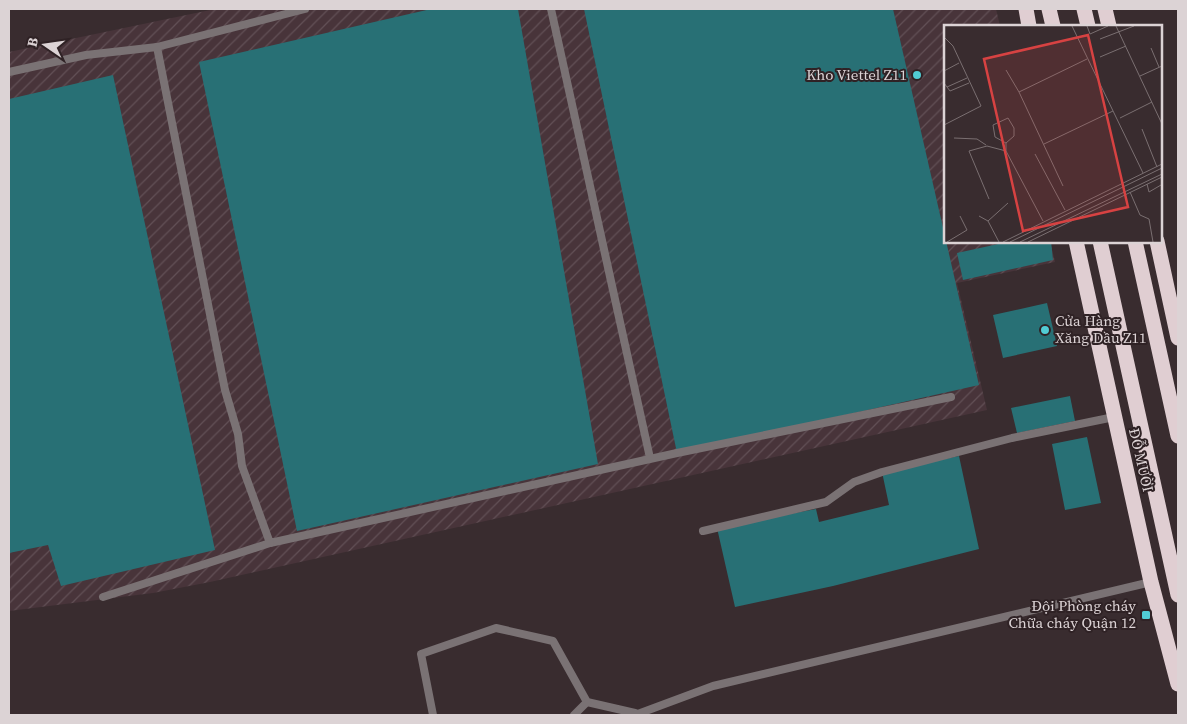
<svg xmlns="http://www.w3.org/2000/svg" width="1187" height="724" viewBox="0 0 1187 724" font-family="'Source Serif 4',serif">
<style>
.industrial{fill:url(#industrial-furrows)}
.building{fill:#287075}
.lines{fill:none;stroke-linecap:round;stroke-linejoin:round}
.lane{stroke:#7a7274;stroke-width:8}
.highway{stroke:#e0ced2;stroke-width:15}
.poi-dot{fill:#51ccd4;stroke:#2f2225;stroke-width:2}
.labels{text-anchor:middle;stroke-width:4;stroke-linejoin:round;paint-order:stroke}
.poi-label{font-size:15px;fill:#dcd3d5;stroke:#2f2225;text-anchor:end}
.street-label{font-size:15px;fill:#dcd3d5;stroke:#2f2225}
.inset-road{fill:none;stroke:#7a6f71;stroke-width:1}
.view{fill:#d74242;fill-opacity:0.15;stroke:#d74242;stroke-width:2.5}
.inset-edge{fill:none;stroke:#dcd3d5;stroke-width:2.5}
</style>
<defs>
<pattern id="industrial-furrows" width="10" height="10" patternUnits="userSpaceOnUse" patternTransform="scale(1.25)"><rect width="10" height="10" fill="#48343a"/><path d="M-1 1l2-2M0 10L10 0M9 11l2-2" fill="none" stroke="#625056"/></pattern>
</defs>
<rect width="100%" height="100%" fill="#392c2f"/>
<path class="industrial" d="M215 9H996L1000 26H946V241H1050L1055 262 957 283 987 410 210 582 153 593 9 611V52Z"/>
<g class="building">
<path d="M431 9H518L598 464 297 531 199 62Z"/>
<path d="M584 9H893L979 385 677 453Z"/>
<path d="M113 75 215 550 61 586 48 545 9 553V99Z"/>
<path d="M1012 241H1051L1053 260 963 280 957 253Z"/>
<path d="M1047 303 1057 346 1003 358 993 315Z"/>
<path d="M1070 396 1075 421 1017 433 1011 408Z"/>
<path d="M1087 437 1101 503 1065 510 1052 444Z"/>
<path d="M959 456 979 549 833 586 735 607 717 528 816 509 819 522 889 505 882 472Z"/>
</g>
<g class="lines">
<g class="lane">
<path d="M551 9 650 458"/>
<path d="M157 47 225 390 238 434 242 466 270 543 677 453 951 397"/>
<path d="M9 72 86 55 157 47 305 9"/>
<path d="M703 531 826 502 854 482 882 472 1012 438 1114 417"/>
<path d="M103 597 270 543"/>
<path d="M433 715 421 654 496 628 553 641 587 702 635 713"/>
<path d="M574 715 587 702"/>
<path d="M635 715 713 686 1151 582"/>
</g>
<g class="highway">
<path d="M1026 9 1029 26"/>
<path d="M1049 9 1053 26"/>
<path d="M1084 9 1088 26"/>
<path d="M1105 9 1109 26"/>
<path d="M1076 241 1151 582 1178 684"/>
<path d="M1100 241 1178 595"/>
<path d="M1135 241 1178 436"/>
<path d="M1157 241 1178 338"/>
</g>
</g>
<g class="poi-dot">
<circle cx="917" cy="75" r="5"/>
<circle cx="1045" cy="330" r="5"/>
<rect x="1141" y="610" width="10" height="10" rx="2.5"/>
</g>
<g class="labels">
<g class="poi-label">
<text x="907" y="80">Kho Viettel Z11</text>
<text x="1055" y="326" text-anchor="start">Cửa Hàng<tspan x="1055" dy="17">Xăng Dầu Z11</tspan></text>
<text x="1136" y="611">Đội Phòng cháy<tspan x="1136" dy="17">Chữa cháy Quận 12</tspan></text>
</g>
<g class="street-label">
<text transform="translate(1141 460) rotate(77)" y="5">ĐỖ MƯỜI</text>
</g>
</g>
<g transform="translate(944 25)">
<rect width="218" height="218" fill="#392c2f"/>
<path class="inset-road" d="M128 1 199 148M143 1 146 9 164 1M172 1 218 99M0 12 9 21 37 81 0 100M156 14 190 1M207 23 215 42M156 32 182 21M62 45 75 67M0 46 15 38M196 51 218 41M0 58 3 62 23 53M3 62 6 66 25 58M176 93 208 77M198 104 213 142M10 113 33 114 42 120M62 118 51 112 49 100 64 93 70 103V111L62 118V126M100 119 169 86M91 129 121 185M203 159 205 167 217 160M119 161 75 67 143 34M186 167 196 190 205 194 209 217M45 174 25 126 43 121 62 126 99 196M35 191 44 196 55 217M44 196 64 178M3 217 23 205 16 191M59 217 218 139M66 217 218 143M76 217 218 149M84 217 218 152"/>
<path class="view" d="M144 10 184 182 79 206 40 34Z"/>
<rect width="218" height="218" class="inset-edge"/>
</g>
<rect width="1187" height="724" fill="none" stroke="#dcd3d5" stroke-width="20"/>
<g transform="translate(45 45) rotate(283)" stroke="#2f2225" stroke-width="4" paint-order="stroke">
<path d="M0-4L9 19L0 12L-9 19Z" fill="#dcd3d5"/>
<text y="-8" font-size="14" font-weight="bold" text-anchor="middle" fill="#dcd3d5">B</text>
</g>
</svg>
